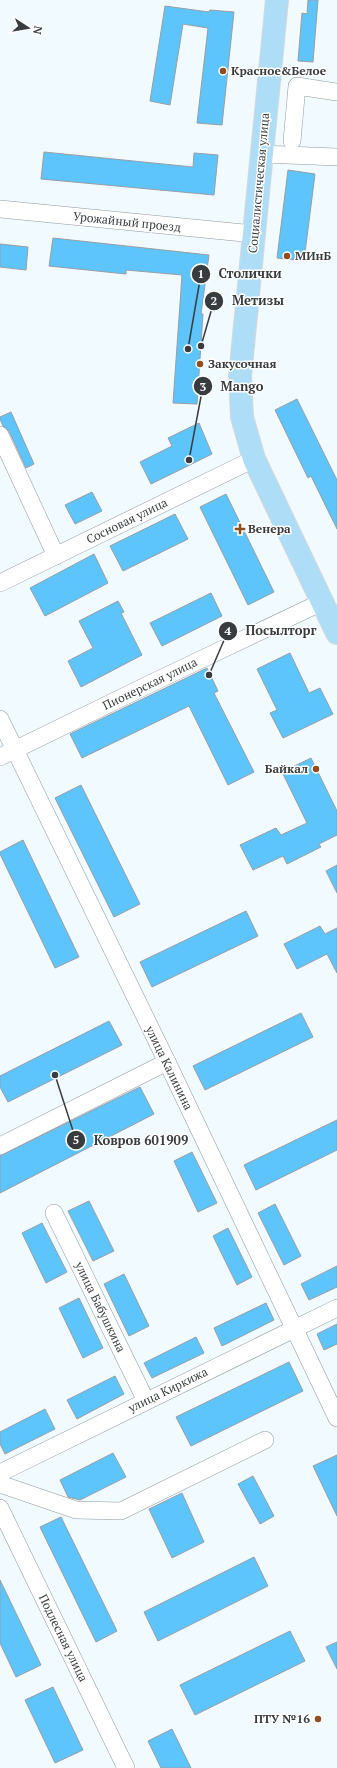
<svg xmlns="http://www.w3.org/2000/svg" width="337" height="1768" viewBox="0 0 337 1768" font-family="'PT Serif',serif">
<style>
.building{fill:#5ec5fc;stroke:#969ea3}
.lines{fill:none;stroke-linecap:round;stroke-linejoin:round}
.minor-casing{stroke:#91999e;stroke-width:18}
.major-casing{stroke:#d7d8d8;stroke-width:24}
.minor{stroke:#fff;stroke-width:17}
.major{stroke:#aeddf8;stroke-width:22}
.poi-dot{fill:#8f4e1b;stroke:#fff;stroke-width:1.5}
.labels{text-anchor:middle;stroke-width:3;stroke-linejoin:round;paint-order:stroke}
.poi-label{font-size:12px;font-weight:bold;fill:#383c3e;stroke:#fff;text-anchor:start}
.street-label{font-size:12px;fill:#383c3e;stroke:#fff}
.leader{fill:none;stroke:#383c3e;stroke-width:1.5}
.callout-dot{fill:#383c3e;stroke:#fff;stroke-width:1.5}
.mark-label{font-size:12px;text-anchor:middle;font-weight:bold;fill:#fff}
.callout-label{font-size:13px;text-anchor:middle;font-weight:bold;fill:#383c3e;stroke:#fff;stroke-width:3;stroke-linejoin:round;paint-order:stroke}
</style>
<rect width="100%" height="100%" fill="#f1faff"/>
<g class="building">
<path d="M308 0H318L313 62 298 61 302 13 307 14Z"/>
<path d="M165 6 209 12 210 10 234 12 222 125 197 123 208 28 183 24 170 105 150 101Z"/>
<path d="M44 152 193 167 194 153 218 155 214 195 41 179Z"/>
<path d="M288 170 315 174 304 261 277 258Z"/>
<path d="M53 238 209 255 201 314H203L197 404 173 403 182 275 126 270V274L49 266Z"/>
<path d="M0 244 28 247 26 270 0 267Z"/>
<path d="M297 399 337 480V529L311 476 308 478 275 410Z"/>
<path d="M11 412 34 464 26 468 9 431 3 426 0 419V417Z"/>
<path d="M199 423 212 454 151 484 140 462 172 446 168 438Z"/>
<path d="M92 492 102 511 75 524 65 505Z"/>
<path d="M226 494 274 592 248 605 200 507Z"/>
<path d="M175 514 188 539 123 571 110 546Z"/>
<path d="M94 554 108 583 45 616 30 588Z"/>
<path d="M211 593 222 616 162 646 150 623Z"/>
<path d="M118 601 124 612 121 613 142 655 81 687 68 661 93 648 79 621Z"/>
<path d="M290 653 309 693 320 688 333 714 283 738 270 713 277 710 257 669Z"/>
<path d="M207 668 218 691 214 693 254 772 228 785 189 706 82 758 70 734Z"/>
<path d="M311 758 337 811V835L319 844 321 847 287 864 283 856 253 870 240 845 276 828 281 835 307 823 282 772Z"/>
<path d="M81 785 140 904 114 917 55 798Z"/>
<path d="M23 840 79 957 55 968 0 854V852Z"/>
<path d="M337 865V893L326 871Z"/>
<path d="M246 911 258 936 152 987 140 962Z"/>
<path d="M320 926 325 934 337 928V973L327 954 297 969 284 944Z"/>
<path d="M301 1013 313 1037 205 1090 193 1066Z"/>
<path d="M109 1021 122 1045 8 1102 0 1087V1076Z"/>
<path d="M140 1087 154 1114 0 1193V1156Z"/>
<path d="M337 1120V1150L256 1190 244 1165Z"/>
<path d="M192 1152 217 1203 198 1212 174 1161Z"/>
<path d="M89 1201 114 1251 93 1261 68 1211Z"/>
<path d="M275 1204 301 1256 284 1265 258 1213Z"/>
<path d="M42 1223 67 1272 46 1283 22 1233Z"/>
<path d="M228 1228 252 1277 237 1285 213 1236Z"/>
<path d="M337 1266V1287L309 1300 301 1284Z"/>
<path d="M124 1274 149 1326 129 1336 104 1284Z"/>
<path d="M79 1298 103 1348 83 1358 59 1308Z"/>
<path d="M266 1303 274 1320 222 1346 214 1328Z"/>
<path d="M337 1324V1344L324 1350 317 1334Z"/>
<path d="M196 1337 204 1353 152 1378 144 1363Z"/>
<path d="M289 1362 303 1391 191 1446 176 1417Z"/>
<path d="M115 1376 124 1394 77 1419 67 1400Z"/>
<path d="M45 1409 55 1429 5 1454 0 1444V1432Z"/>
<path d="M113 1453 126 1477 80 1500 68 1497 60 1480Z"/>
<path d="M337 1455V1516L313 1466Z"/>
<path d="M253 1476 274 1516 260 1524 238 1484Z"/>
<path d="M182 1493 204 1542 172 1558 149 1509Z"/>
<path d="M61 1517 117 1631 96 1642 40 1527Z"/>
<path d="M254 1557 268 1586 158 1641 144 1612Z"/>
<path d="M0 1580 41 1665 16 1677 0 1643Z"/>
<path d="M290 1631 305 1661 195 1715 180 1685Z"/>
<path d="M337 1642V1669L326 1647Z"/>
<path d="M53 1687 83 1750 55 1763 25 1700Z"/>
<path d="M172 1729 191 1768H161L148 1741Z"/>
</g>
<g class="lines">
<defs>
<g id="minor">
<path d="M292 141 297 86 337 92"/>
<path d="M262 154 337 157"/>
<path d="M0 209 254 234"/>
<path d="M0 435 56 556"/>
<path d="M0 583 254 459"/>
<path d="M0 719 167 1062 337 1418"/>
<path d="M0 757 160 679 322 602"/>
<path d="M0 1146 167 1062"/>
<path d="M54 1213 146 1401"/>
<path d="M0 1473 337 1308"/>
<path d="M0 1484 76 1510 121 1511 265 1440"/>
<path d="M0 1508 126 1768"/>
</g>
<path id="major" d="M277 0 240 376 242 417 254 459 337 633"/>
</defs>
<use href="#minor" class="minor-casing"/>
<use href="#major" class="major-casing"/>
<use href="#minor" class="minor"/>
<use href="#major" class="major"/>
</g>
<g class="poi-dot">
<circle cx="223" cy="71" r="4"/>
<circle cx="287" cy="256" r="4"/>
<circle cx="200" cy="364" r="4"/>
<path d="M238 523h4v4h4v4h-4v4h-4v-4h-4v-4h4z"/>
<circle cx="316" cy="769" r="4"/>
<circle cx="318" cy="1719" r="4"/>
</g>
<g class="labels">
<g class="poi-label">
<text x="231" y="75">Красное&amp;Белое</text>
<text x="295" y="260">МИнБ</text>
<text x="208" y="368">Закусочная</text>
<text x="248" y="533">Венера</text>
<text x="308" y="773" text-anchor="end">Байкал</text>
<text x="310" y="1723" text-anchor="end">ПТУ №16</text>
</g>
<g class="street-label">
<text transform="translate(259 183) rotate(-85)" y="4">Социалистическая улица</text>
<text transform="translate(127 222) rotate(6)" y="4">Урожайный проезд</text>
<text transform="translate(127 521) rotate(-26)" y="4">Сосновая улица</text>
<text transform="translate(150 684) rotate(-26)" y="4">Пионерская улица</text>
<text transform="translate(169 1068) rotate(64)" y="4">улица Калинина</text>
<text transform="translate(100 1307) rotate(64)" y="4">улица Бабушкина</text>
<text transform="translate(168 1390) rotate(-26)" y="4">улица Киркижа</text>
<text transform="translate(63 1638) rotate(64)" y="4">Подлесная улица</text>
</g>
</g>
<path class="leader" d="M188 349L201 274M201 346L214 301M189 460L203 386M209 675L228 631M55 1075L76 1140"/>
<g class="callout-dot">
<circle cx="188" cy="349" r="4"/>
<circle cx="201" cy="346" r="4"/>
<circle cx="189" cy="460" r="4"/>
<circle cx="209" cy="675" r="4"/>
<circle cx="55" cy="1075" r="4"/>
<circle cx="201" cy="274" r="10"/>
<circle cx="214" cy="301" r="10"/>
<circle cx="203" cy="386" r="10"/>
<circle cx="228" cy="631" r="10"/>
<circle cx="76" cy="1140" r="10"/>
</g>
<g class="mark-label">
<text x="201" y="278">1</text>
<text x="214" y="305">2</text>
<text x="203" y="391">3</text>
<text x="228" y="635">4</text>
<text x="76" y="1144">5</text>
</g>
<g class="callout-label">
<text x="250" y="278">Столички</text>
<text x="258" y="305">Метизы</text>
<text x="242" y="391">Mango</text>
<text x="281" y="635">Посылторг</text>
<text x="141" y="1145">Ковров 601909</text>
</g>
<g transform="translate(28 28) rotate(102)" stroke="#ffffff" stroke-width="3" paint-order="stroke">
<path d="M0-3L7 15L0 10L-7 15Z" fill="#383c3e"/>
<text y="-6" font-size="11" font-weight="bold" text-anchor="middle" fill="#383c3e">N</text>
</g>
</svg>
